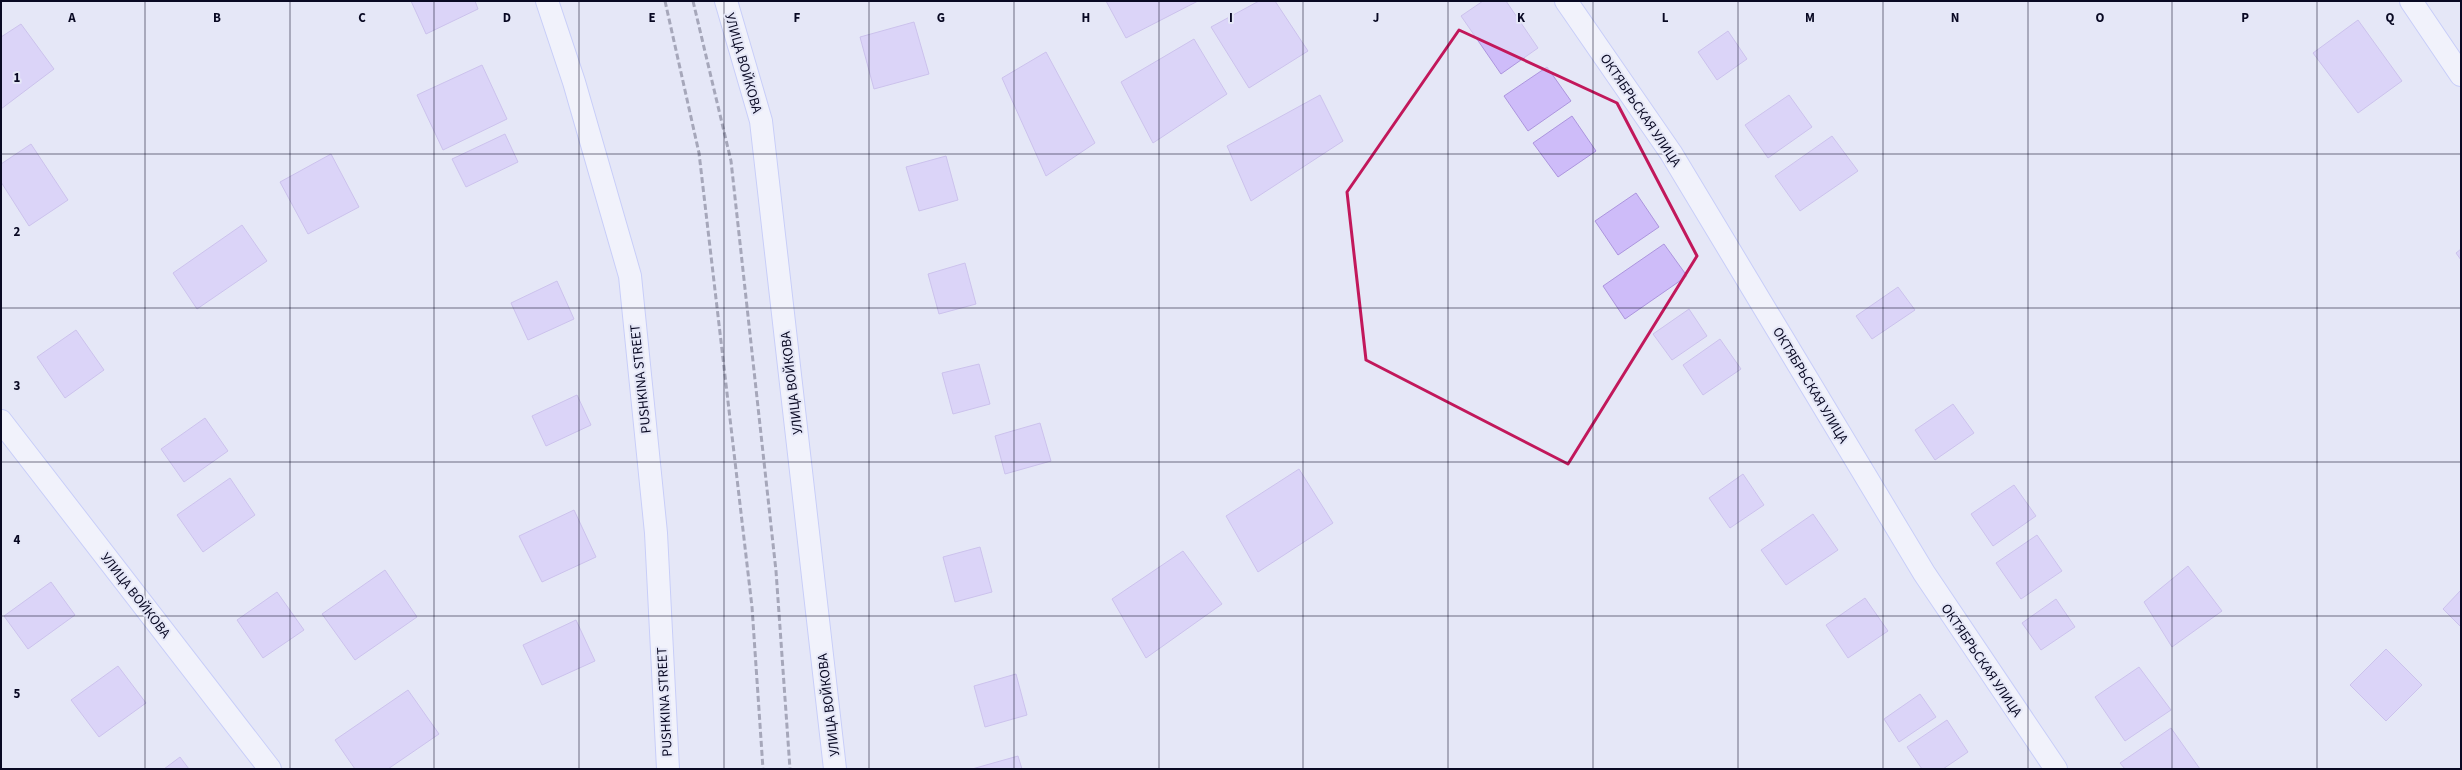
<svg xmlns="http://www.w3.org/2000/svg" width="2462" height="770" viewBox="0 0 2462 770" font-family="'Source Sans 3',sans-serif">
<style>
.building{fill:#cebcf9;stroke:#ac95de}
.lines{fill:none;stroke-linecap:round;stroke-linejoin:round}
.street-casing{stroke:#a5aff9;stroke-width:24}
.street{stroke:#fff;stroke-width:22}
.rail{stroke:#595a70;stroke-width:3;stroke-dasharray:6 3;stroke-linecap:butt}
.marked{fill:none;stroke:#c2185b;stroke-width:3;stroke-linejoin:round}
.grid{fill:none;stroke:#090923;stroke-width:1;stroke-opacity:0.55}
.labels{text-anchor:middle;stroke-width:4;stroke-linejoin:round;paint-order:stroke}
.street-label{font-size:14px;fill:#090923;stroke:#e5e7f7}
.grid-label{font-size:13px;text-anchor:middle;font-weight:bold;fill:#090923;stroke:#e5e7f7;stroke-width:4;stroke-linejoin:round;paint-order:stroke}
</style>
<rect width="100%" height="100%" fill="#e5e7f7"/>
<g class="building">
<path d="M411 1H475L478 9 426 34Z"/>
<path d="M1106 1H1198L1126 38Z"/>
<path d="M1259 1H1275L1308 51 1249 88 1211 27Z"/>
<path d="M1483 1H1506L1538 48 1501 74 1461 16Z"/>
<path d="M2358 20 2402 81 2358 113 2313 53Z"/>
<path d="M914 22 929 74 874 89 860 37Z"/>
<path d="M21 24 54 69 1 109V37Z"/>
<path d="M1728 31 1747 59 1717 80 1698 52Z"/>
<path d="M1194 39 1227 94 1153 143 1121 82Z"/>
<path d="M1046 52 1095 143 1046 176 1002 78Z"/>
<path d="M482 65 507 119 443 150 417 95Z"/>
<path d="M1547 67 1571 101 1528 131 1504 96Z"/>
<path d="M1320 95 1343 141 1251 201 1227 146Z"/>
<path d="M1789 95 1812 127 1768 158 1745 125Z"/>
<path d="M1572 116 1596 151 1558 177 1533 143Z"/>
<path d="M505 134 518 162 466 187 452 159Z"/>
<path d="M1832 136 1858 171 1800 211 1775 176Z"/>
<path d="M31 144 68 200 29 226 1 182V164Z"/>
<path d="M331 154 359 207 308 234 280 182Z"/>
<path d="M946 156 958 200 919 211 906 167Z"/>
<path d="M1636 193 1659 227 1618 255 1595 221Z"/>
<path d="M242 225 267 261 197 309 173 273Z"/>
<path d="M1664 244 1687 276 1625 319 1603 286Z"/>
<path d="M2461 249V260L2456 253Z"/>
<path d="M965 263 976 304 939 314 928 274Z"/>
<path d="M557 281 574 319 528 340 511 303Z"/>
<path d="M1898 287 1915 310 1872 339 1856 316Z"/>
<path d="M1689 309 1707 336 1672 360 1653 334Z"/>
<path d="M76 330 104 370 65 398 37 357Z"/>
<path d="M1720 339 1741 369 1703 395 1683 365Z"/>
<path d="M979 364 990 404 953 414 942 373Z"/>
<path d="M577 395 591 425 546 446 532 416Z"/>
<path d="M1953 404 1974 433 1935 460 1915 430Z"/>
<path d="M205 418 228 451 184 482 161 449Z"/>
<path d="M1040 423 1051 461 1005 474 995 436Z"/>
<path d="M1299 469 1333 523 1258 572 1226 516Z"/>
<path d="M1743 474 1764 505 1730 528 1709 498Z"/>
<path d="M230 478 255 515 203 552 177 515Z"/>
<path d="M2014 485 2036 516 1993 546 1971 514Z"/>
<path d="M574 510 596 557 542 582 519 536Z"/>
<path d="M1813 514 1838 550 1786 585 1761 550Z"/>
<path d="M2037 535 2062 571 2021 599 1996 563Z"/>
<path d="M980 547 992 592 955 602 943 557Z"/>
<path d="M1183 551 1222 604 1146 658 1112 599Z"/>
<path d="M2188 566 2222 611 2172 647 2144 602Z"/>
<path d="M385 570 417 617 355 660 322 614Z"/>
<path d="M51 582 75 615 28 649 4 616Z"/>
<path d="M2461 590V627L2443 609Z"/>
<path d="M277 592 304 630 263 658 237 620Z"/>
<path d="M1865 598 1888 631 1848 658 1826 625Z"/>
<path d="M2056 599 2075 627 2041 650 2022 623Z"/>
<path d="M576 620 595 661 542 685 523 645Z"/>
<path d="M2386 649 2422 685 2386 721 2350 685Z"/>
<path d="M118 666 146 703 99 737 71 700Z"/>
<path d="M2139 667 2171 710 2125 741 2095 697Z"/>
<path d="M1016 674 1027 715 985 727 974 686Z"/>
<path d="M408 690 439 734 388 769H355L335 740Z"/>
<path d="M1920 694 1936 717 1899 742 1884 719Z"/>
<path d="M1947 720 1968 752 1943 769H1922L1907 747Z"/>
<path d="M2171 728 2200 769H2125L2120 763Z"/>
<path d="M1018 756 1022 769H972Z"/>
<path d="M180 757 189 769H164Z"/>
</g>
<g class="lines">
<defs>
<g id="street">
<path d="M547 1 574 82 630 276 656 533 668 769"/>
<path d="M726 1 761 121 835 769"/>
<path d="M1566 1 1671 153 1924 573 2056 769"/>
<path d="M2411 1 2461 75"/>
<path d="M1 421 270 769"/>
</g>
</defs>
<use href="#street" class="street-casing"/>
<use href="#street" class="street"/>
<g class="rail">
<path d="M665 1 699 153 752 607 763 769"/>
<path d="M693 1 731 161 776 571 790 769"/>
</g>
</g>
<path d="M0 0H2462V770H0ZM1459 30 1617 103 1697 256 1568 464 1366 360 1347 192Z" fill="#e5e7f7" fill-opacity=".55" fill-rule="evenodd"/>
<path class="marked" d="M1459 30 1617 103 1697 256 1568 464 1366 360 1347 192Z"/>
<path class="grid" d="M145 1V769M290 1V769M434 1V769M579 1V769M724 1V769M869 1V769M1014 1V769M1159 1V769M1303 1V769M1448 1V769M1593 1V769M1738 1V769M1883 1V769M2028 1V769M2172 1V769M2317 1V769M1 154H2461M1 308H2461M1 462H2461M1 616H2461"/>
<g class="labels">
<g class="street-label">
<text transform="translate(744 63) rotate(74)" y="5">УЛИЦА ВОЙКОВА</text>
<text transform="translate(1641 110) rotate(56)" y="5">ОКТЯБРЬСКАЯ УЛИЦА</text>
<text transform="translate(640 379) rotate(-96)" y="5">PUSHKINA STREET</text>
<text transform="translate(791 383) rotate(-97)" y="5">УЛИЦА ВОЙКОВА</text>
<text transform="translate(1811 385) rotate(59)" y="5">ОКТЯБРЬСКАЯ УЛИЦА</text>
<text transform="translate(136 595) rotate(52)" y="5">УЛИЦА ВОЙКОВА</text>
<text transform="translate(1982 660) rotate(56)" y="5">ОКТЯБРЬСКАЯ УЛИЦА</text>
<text transform="translate(664 702) rotate(-93)" y="5">PUSHKINA STREET</text>
<text transform="translate(828 705) rotate(-97)" y="5">УЛИЦА ВОЙКОВА</text>
</g>
</g>
<g class="grid-label">
<text x="72" y="22">A</text>
<text x="217" y="22">B</text>
<text x="362" y="22">C</text>
<text x="507" y="22">D</text>
<text x="652" y="22">E</text>
<text x="797" y="22">F</text>
<text x="941" y="22">G</text>
<text x="1086" y="22">H</text>
<text x="1231" y="22">I</text>
<text x="1376" y="22">J</text>
<text x="1521" y="22">K</text>
<text x="1665" y="22">L</text>
<text x="1810" y="22">M</text>
<text x="1955" y="22">N</text>
<text x="2100" y="22">O</text>
<text x="2245" y="22">P</text>
<text x="2390" y="22">Q</text>
<text x="17" y="82">1</text>
<text x="17" y="236">2</text>
<text x="17" y="390">3</text>
<text x="17" y="544">4</text>
<text x="17" y="698">5</text>
</g>
<rect width="2462" height="770" fill="none" stroke="#090923" stroke-width="4"/>
</svg>
